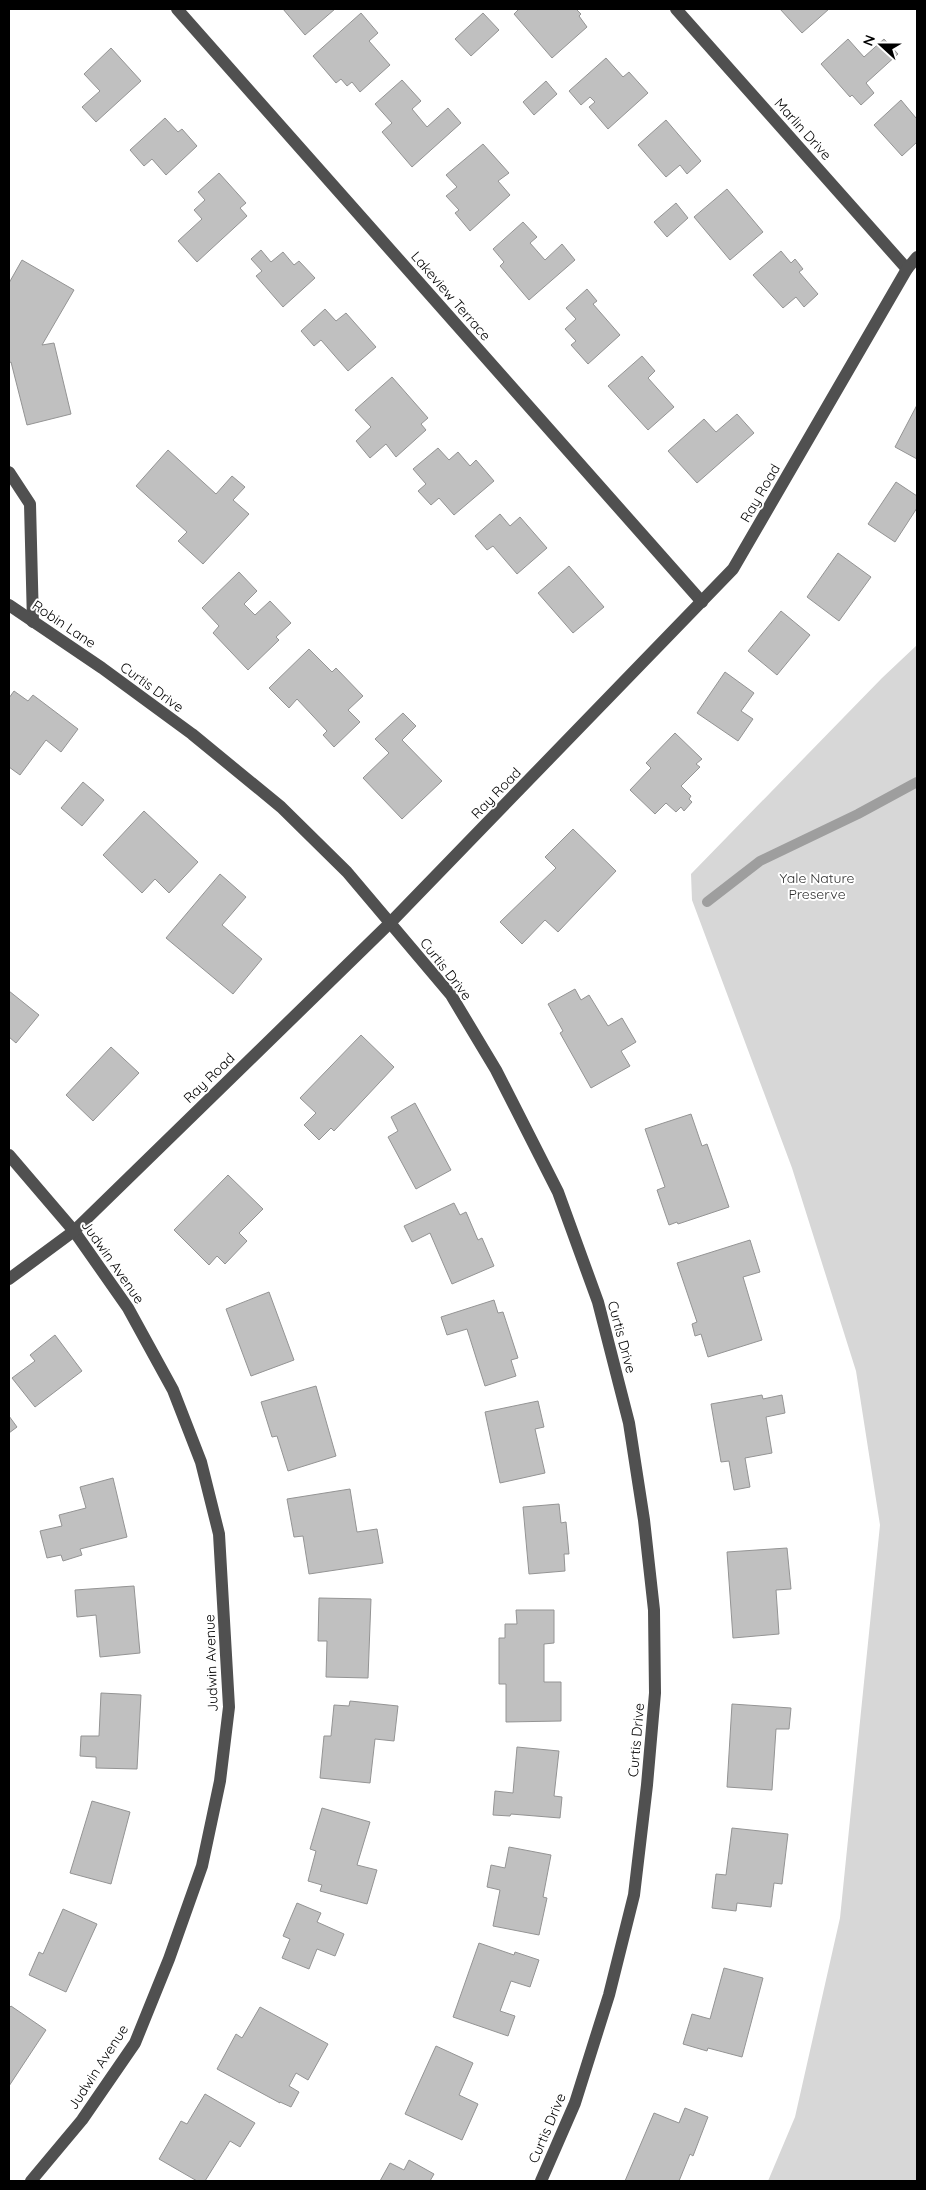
<svg xmlns="http://www.w3.org/2000/svg" width="926" height="2190" viewBox="0 0 926 2190" font-family="Quicksand,sans-serif">
<style>
.green{fill:#d7d7d7}
.lines{fill:none;stroke-linecap:round;stroke-linejoin:round}
.stream{stroke:#9e9e9e;stroke-width:10}
.building{fill:#c0c0c0;stroke:#949494}
.minor{stroke:#505050;stroke-width:12}
.labels{text-anchor:middle;stroke-width:4;stroke-linejoin:round;paint-order:stroke}
.street-label{font-size:14px;fill:#000;stroke:#fff}
.park-label{font-size:14px;fill:#2e2e2e;stroke:#fff}
</style>
<rect width="100%" height="100%" fill="#fff"/>
<path class="green" d="M917 645V2181H768L795 2117 840 1918 880 1525 856 1371 792 1168 692 900 691 874 882 678Z"/>
<g class="lines">
<path class="stream" d="M707 902 760 861 858 814 917 782"/>
</g>
<g class="building">
<path d="M283 9H335L305 35Z"/>
<path d="M519 9H576L581 14 579 16 587 27 552 58 514 14Z"/>
<path d="M780 9H829L802 33Z"/>
<path d="M361 13 378 33 369 41 390 65 360 92 352 82 347 86 341 79 336 83 313 56Z"/>
<path d="M483 13 499 30 471 56 455 39Z"/>
<path d="M848 39 864 57 884 39 898 54 866 83 874 93 861 105 852 95 850 97 821 64Z"/>
<path d="M111 48 141 81 96 122 82 107 100 91 84 74Z"/>
<path d="M606 58 623 77 629 72 648 93 608 129 589 107 595 102 590 97 581 105 569 91Z"/>
<path d="M402 80 421 101 412 109 427 127 448 108 461 123 412 167 382 132 392 123 375 104Z"/>
<path d="M546 81 557 94 534 115 523 102Z"/>
<path d="M901 100 916 118 917 117V142L902 156 874 125Z"/>
<path d="M165 118 178 132 182 129 197 146 166 175 152 159 144 166 130 150Z"/>
<path d="M666 120 701 161 687 174 680 165 666 177 638 145Z"/>
<path d="M483 144 509 173 498 181 510 195 470 231 455 213 459 210 446 196 457 187 446 175Z"/>
<path d="M219 173 246 203 240 208 247 216 197 262 178 241 202 219 194 210 205 200 198 192Z"/>
<path d="M727 189 763 232 730 260 694 217Z"/>
<path d="M676 203 688 218 667 237 654 222Z"/>
<path d="M523 222 537 237 530 243 545 260 562 244 575 260 529 300 500 266 504 262 493 249Z"/>
<path d="M261 250 271 262 283 252 294 265 299 261 315 278 283 307 256 276 262 271 251 259Z"/>
<path d="M781 251 791 263 795 259 803 269 799 272 818 294 804 307 796 297 783 308 753 275Z"/>
<path d="M22 260 74 290 42 345 54 343 71 414 27 425 11 362 9 363V283Z"/>
<path d="M587 289 597 301 593 304 620 335 588 364 571 345 576 341 565 329 576 319 566 308Z"/>
<path d="M325 309 336 321 346 313 376 347 348 371 321 340 314 346 301 331Z"/>
<path d="M642 356 655 371 648 378 674 407 648 430 608 386Z"/>
<path d="M392 377 428 418 421 424 426 430 396 457 386 444 370 458 356 441 371 427 355 410Z"/>
<path d="M917 405V459L895 447Z"/>
<path d="M737 414 754 433 697 483 668 451 704 419 716 432Z"/>
<path d="M438 448 449 460 458 452 470 466 476 460 494 481 454 515 439 498 431 505 418 491 426 484 413 469Z"/>
<path d="M168 450 216 494 232 476 245 487 233 500 249 514 203 564 178 541 187 532 136 486Z"/>
<path d="M896 482 917 496V508L895 542 868 524Z"/>
<path d="M500 514 510 526 520 517 547 548 517 574 493 546 487 550 475 536Z"/>
<path d="M838 553 871 577 839 621 807 597Z"/>
<path d="M569 566 604 607 573 633 538 593Z"/>
<path d="M239 572 257 591 244 604 255 615 270 601 291 623 276 637 279 640 248 670 213 633 219 626 202 608Z"/>
<path d="M781 611 810 635 777 675 748 651Z"/>
<path d="M309 649 332 672 336 668 363 696 348 710 360 722 334 747 323 735 327 731 297 699 289 708 269 688Z"/>
<path d="M725 672 754 693 741 711 753 719 738 741 697 713Z"/>
<path d="M14 691 28 701 33 695 78 729 61 752 46 740 20 775 9 767V698Z"/>
<path d="M403 713 416 726 402 740 442 781 402 819 363 778 389 753 375 739Z"/>
<path d="M675 733 702 759 696 764 700 767 681 786 691 796 689 799 692 802 684 811 681 807 676 812 666 803 655 814 630 790 651 768 646 763Z"/>
<path d="M83 782 104 800 82 826 61 808Z"/>
<path d="M144 811 198 862 169 893 155 879 142 893 103 855Z"/>
<path d="M573 829 616 871 558 932 545 920 522 944 500 922 556 868 545 857Z"/>
<path d="M220 874 246 897 222 925 262 959 233 994 166 938Z"/>
<path d="M575 989 581 1000 589 995 608 1026 622 1018 636 1042 621 1051 630 1066 591 1088 560 1033 563 1031 548 1004Z"/>
<path d="M9 991 39 1015 16 1043 9 1037Z"/>
<path d="M361 1035 394 1067 334 1131 331 1128 319 1140 304 1125 316 1113 300 1098Z"/>
<path d="M111 1047 139 1073 93 1121 66 1095Z"/>
<path d="M415 1103 451 1170 416 1189 388 1137 398 1131 391 1117Z"/>
<path d="M691 1114 702 1146 707 1144 729 1207 678 1224 677 1222 669 1225 657 1190 665 1187 645 1129Z"/>
<path d="M228 1175 263 1209 239 1233 247 1241 225 1264 217 1256 209 1265 174 1230Z"/>
<path d="M454 1203 460 1215 466 1212 478 1240 482 1238 494 1266 452 1284 430 1233 412 1242 404 1226Z"/>
<path d="M750 1240 760 1272 743 1277 762 1340 708 1357 701 1334 695 1336 692 1324 697 1322 677 1263Z"/>
<path d="M269 1292 294 1360 251 1376 226 1309Z"/>
<path d="M494 1300 498 1313 503 1312 518 1358 511 1360 516 1376 485 1386 467 1329 447 1335 441 1317Z"/>
<path d="M55 1335 82 1371 35 1407 12 1378 35 1361 30 1355Z"/>
<path d="M316 1386 336 1456 288 1471 277 1436 272 1437 261 1402Z"/>
<path d="M762 1395 763 1399 782 1395 785 1413 766 1417 772 1453 745 1458 750 1487 734 1490 729 1461 721 1462 711 1404Z"/>
<path d="M538 1401 544 1427 535 1429 545 1473 500 1483 485 1412Z"/>
<path d="M9 1416 17 1427 9 1433Z"/>
<path d="M113 1478 127 1537 80 1549 82 1555 63 1561 61 1555 47 1558 40 1531 62 1526 59 1515 86 1508 80 1487Z"/>
<path d="M350 1489 357 1532 377 1529 383 1563 309 1574 303 1536 294 1537 287 1499Z"/>
<path d="M559 1504 561 1523 566 1522 569 1554H564L565 1571 529 1574 523 1507Z"/>
<path d="M787 1548 791 1589 776 1590 779 1634 733 1638 727 1552Z"/>
<path d="M134 1586 140 1653 100 1657 96 1615 77 1617 75 1590Z"/>
<path d="M319 1598 371 1599 368 1678 326 1677 327 1641H318Z"/>
<path d="M516 1610H554V1643L544 1644V1682H561V1721L506 1722V1684H499V1638H505V1624H517Z"/>
<path d="M101 1693 141 1695 137 1769 96 1768V1757L80 1756 81 1736H99Z"/>
<path d="M350 1701 398 1706 394 1741 375 1739 370 1783 320 1778 324 1736H331L334 1705 349 1706Z"/>
<path d="M732 1704 791 1708 789 1729H776L772 1790 727 1787Z"/>
<path d="M517 1747 559 1751 554 1796 562 1797 560 1818 511 1814 510 1816 493 1815 495 1791 513 1793Z"/>
<path d="M92 1801 130 1812 111 1884 70 1873Z"/>
<path d="M322 1808 370 1822 357 1865 377 1870 367 1904 320 1891 322 1885 308 1881 316 1851 310 1849Z"/>
<path d="M732 1828 788 1834 782 1884 774 1883 771 1907 737 1903 736 1911 712 1908 716 1874 726 1875Z"/>
<path d="M509 1847 551 1855 543 1897 547 1898 539 1935 493 1926 500 1890 487 1887 491 1865 505 1868Z"/>
<path d="M297 1903 321 1913 317 1922 344 1934 335 1956 317 1949 309 1969 282 1958 290 1939 283 1936Z"/>
<path d="M63 1909 97 1924 66 1992 29 1975 39 1952 43 1954Z"/>
<path d="M479 1943 514 1955 515 1952 539 1960 530 1987 511 1981 500 2011 515 2016 508 2036 453 2017Z"/>
<path d="M724 1968 763 1978 742 2057 708 2048 707 2051 683 2044 692 2014 710 2019Z"/>
<path d="M11 2006 46 2030 9 2086V2008Z"/>
<path d="M260 2007 328 2044 308 2080 296 2073 289 2086 299 2092 291 2107 280 2102V2103L217 2069 236 2034 242 2038Z"/>
<path d="M436 2046 473 2063 459 2095 478 2104 462 2140 405 2114Z"/>
<path d="M205 2094 255 2123 240 2147 230 2141 205 2181H197L159 2159 181 2121 187 2124Z"/>
<path d="M685 2108 708 2117 693 2156 690 2154 679 2181H625L654 2113 679 2123Z"/>
<path d="M409 2160 434 2174 430 2181H380L390 2163 404 2170Z"/>
</g>
<g class="lines">
<g class="minor">
<path d="M177 9 702 602"/>
<path d="M676 9 907 269"/>
<path d="M9 472 30 504 33 622"/>
<path d="M9 605 102 668 192 734 281 807 347 872 451 995 496 1070 558 1192 598 1302 629 1423 644 1520 654 1610 655 1693 647 1785 634 1895 609 1995 575 2103 541 2181"/>
<path d="M9 1155 74 1231 128 1308 173 1390 201 1462 219 1534 229 1707 220 1781 202 1866 169 1959 135 2043 82 2120 31 2181"/>
<path d="M9 1279 74 1231 390 923 733 569 907 269 917 257"/>
</g>
</g>
<g class="labels">
<g class="street-label">
<text transform="translate(803 129) rotate(48)" y="5">Marlin Drive</text>
<text transform="translate(451 296) rotate(49)" y="5">Lakeview Terrace</text>
<text transform="translate(760 493) rotate(-60)" y="5">Ray Road</text>
<text transform="translate(64 624) rotate(34)" y="5">Robin Lane</text>
<text transform="translate(152 687) rotate(36)" y="5">Curtis Drive</text>
<text transform="translate(496 793) rotate(-46)" y="5">Ray Road</text>
<text transform="translate(446 969) rotate(52)" y="5">Curtis Drive</text>
<text transform="translate(209 1078) rotate(-44)" y="5">Ray Road</text>
<text transform="translate(113 1262) rotate(55)" y="5">Judwin Avenue</text>
<text transform="translate(622 1337) rotate(75)" y="5">Curtis Drive</text>
<text transform="translate(211 1663) rotate(-92)" y="5">Judwin Avenue</text>
<text transform="translate(636 1740) rotate(-85)" y="5">Curtis Drive</text>
<text transform="translate(98 2067) rotate(-57)" y="5">Judwin Avenue</text>
<text transform="translate(547 2128) rotate(-67)" y="5">Curtis Drive</text>
</g>
<g class="park-label">
<text x="817" y="883">Yale Nature<tspan x="817" dy="16">Preserve</tspan></text>
</g>
</g>
<rect width="926" height="2190" fill="none" stroke="#000000" stroke-width="20"/>
<g transform="translate(881 45) rotate(291)" stroke="#ffffff" stroke-width="4" paint-order="stroke">
<path d="M0-4L9 19L0 12L-9 19Z" fill="#000000"/>
<text y="-8" font-size="14" font-weight="bold" text-anchor="middle" fill="#000000">N</text>
</g>
</svg>
